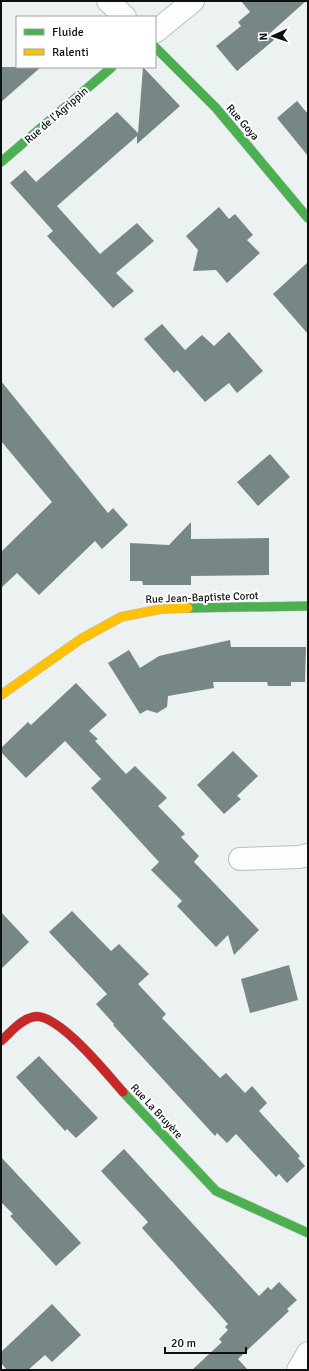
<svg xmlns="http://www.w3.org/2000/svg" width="309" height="1371" viewBox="0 0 309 1371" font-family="Signika,sans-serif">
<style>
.building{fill:#778786}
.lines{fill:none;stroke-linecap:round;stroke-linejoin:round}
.street-casing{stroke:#bcc0c0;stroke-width:24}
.fast-casing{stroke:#bcc0c0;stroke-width:10}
.slow-casing{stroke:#bcc0c0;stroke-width:10}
.jam-casing{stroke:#bcc0c0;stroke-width:10}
.street{stroke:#fcfdfd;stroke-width:22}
.fast{stroke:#4caf50;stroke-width:9}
.slow{stroke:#ffc107;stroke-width:9}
.jam{stroke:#c62828;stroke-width:9}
.labels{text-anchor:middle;stroke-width:4;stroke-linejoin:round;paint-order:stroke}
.street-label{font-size:11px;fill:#0e1111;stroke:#fff}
</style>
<rect width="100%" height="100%" fill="#ecf1f1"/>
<g class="building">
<path d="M241 1H306L269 34 274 40 237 71 216 46 241 26 238 22 250 12Z"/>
<path d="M1 67H41L1 102Z"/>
<path d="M143 67 180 106 137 144V136L57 206 100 254 137 223 154 241 116 273 134 291 113 308 47 236 53 231 10 183 25 170 36 182 117 112 138 133Z"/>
<path d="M297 101 308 114V156L277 118Z"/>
<path d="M219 207 229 219 235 214 253 235 247 240 260 253 227 283 216 270 193 271 198 250 186 236Z"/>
<path d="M308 262V334L273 294Z"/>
<path d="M162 324 185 350 202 335 214 346 229 332 263 371 237 393 229 383 205 402 177 370 174 373 144 339Z"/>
<path d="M1 381 108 513 113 508 128 525 102 549 95 541 39 595 17 573 1 588V552L52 502 1 441Z"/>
<path d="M270 454 290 477 258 506 237 482Z"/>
<path d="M191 522V539L269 538V575L191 576V585H143L142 581H130V543L169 545Z"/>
<path d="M230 640 231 647H306L305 682H291V686H268L267 682H213L214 688 168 696 167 707 157 713 147 710 140 714 108 663 129 650 140 668 159 656Z"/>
<path d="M76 683 107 715 89 731 98 739 95 741 126 774 135 766 167 798 158 806 185 834 181 837 199 856 194 862 259 930 234 955 228 935 216 947 177 906 182 901 151 870 159 862 91 788 101 779 65 741 26 778 1 752V748L28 722 31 725Z"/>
<path d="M233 751 258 776 237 796 241 799 224 814 197 785Z"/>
<path d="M72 911 111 951 119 944 149 974 138 984 166 1014 162 1018 220 1078 226 1073 245 1093 252 1086 267 1103 259 1111 300 1156 298 1158 305 1166 287 1183 279 1174 276 1177 236 1134 227 1143 217 1133 215 1136 113 1025 114 1024 96 1004 107 994 49 932Z"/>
<path d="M1 912 29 942 1 969Z"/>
<path d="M289 965 298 1000 250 1013 241 979Z"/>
<path d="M39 1056 98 1118 76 1138 67 1129 65 1131 16 1077Z"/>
<path d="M124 1149 259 1296 268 1287 271 1290 279 1282 297 1300 287 1309 289 1311 238 1359 248 1370H192L222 1342 219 1339 228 1330 225 1327 228 1324 142 1228 148 1222 101 1171Z"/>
<path d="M1 1157 81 1243 56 1266 10 1216 13 1214 1 1202Z"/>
<path d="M52 1304 81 1335 52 1362 45 1355 28 1370H7L1 1363V1352Z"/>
</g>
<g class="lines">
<defs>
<g id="street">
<path d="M108 1 125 17"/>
<path d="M155 32 193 1"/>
<path d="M240 859 299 857 308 855"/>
<path d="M298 1370 308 1353"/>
</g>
<g id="fast">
<path d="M155 47 216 108 308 218"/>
<path d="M1 162 112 67"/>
<path d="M188 608 308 606"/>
<path d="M123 1092 216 1191 308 1233"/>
</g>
<path id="slow" d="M1 695 81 639 121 617 161 609 188 608"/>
<path id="jam" d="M1 1041C10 1033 20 1020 33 1017 57 1011 107 1074 123 1092"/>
</defs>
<use href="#street" class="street-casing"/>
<use href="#fast" class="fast-casing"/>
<use href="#slow" class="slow-casing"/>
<use href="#jam" class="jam-casing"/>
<use href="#street" class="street"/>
<use href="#fast" class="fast"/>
<use href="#slow" class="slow"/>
<use href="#jam" class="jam"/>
</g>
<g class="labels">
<g class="street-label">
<text transform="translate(56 115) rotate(-41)" y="4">Rue de l'Agrippin</text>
<text transform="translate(243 122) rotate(49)" y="4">Rue Goya</text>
<text transform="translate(202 597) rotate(-2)" y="4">Rue Jean-Baptiste Corot</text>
<text transform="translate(157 1111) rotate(47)" y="4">Rue La Bruyère</text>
</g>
</g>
<rect width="309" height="1371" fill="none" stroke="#0e1111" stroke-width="4"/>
<rect x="16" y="16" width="140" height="52" fill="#ffffff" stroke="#9fa0a0"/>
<rect x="24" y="29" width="20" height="6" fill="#4caf50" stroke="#9fa0a0"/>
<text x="52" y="36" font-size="12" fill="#0e1111">Fluide</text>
<rect x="24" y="49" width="20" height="6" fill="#ffc107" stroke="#9fa0a0"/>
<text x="52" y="56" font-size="12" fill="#0e1111">Ralenti</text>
<g transform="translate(273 36) rotate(267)" stroke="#ffffff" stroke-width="3" paint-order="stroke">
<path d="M0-3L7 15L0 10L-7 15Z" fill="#0e1111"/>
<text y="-6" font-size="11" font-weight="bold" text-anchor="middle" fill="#0e1111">N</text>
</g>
<path d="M165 1347v6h81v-6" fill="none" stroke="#0e1111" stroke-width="2"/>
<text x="171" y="1347" font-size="12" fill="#0e1111" stroke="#ffffff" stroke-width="3" paint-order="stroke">20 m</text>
</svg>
